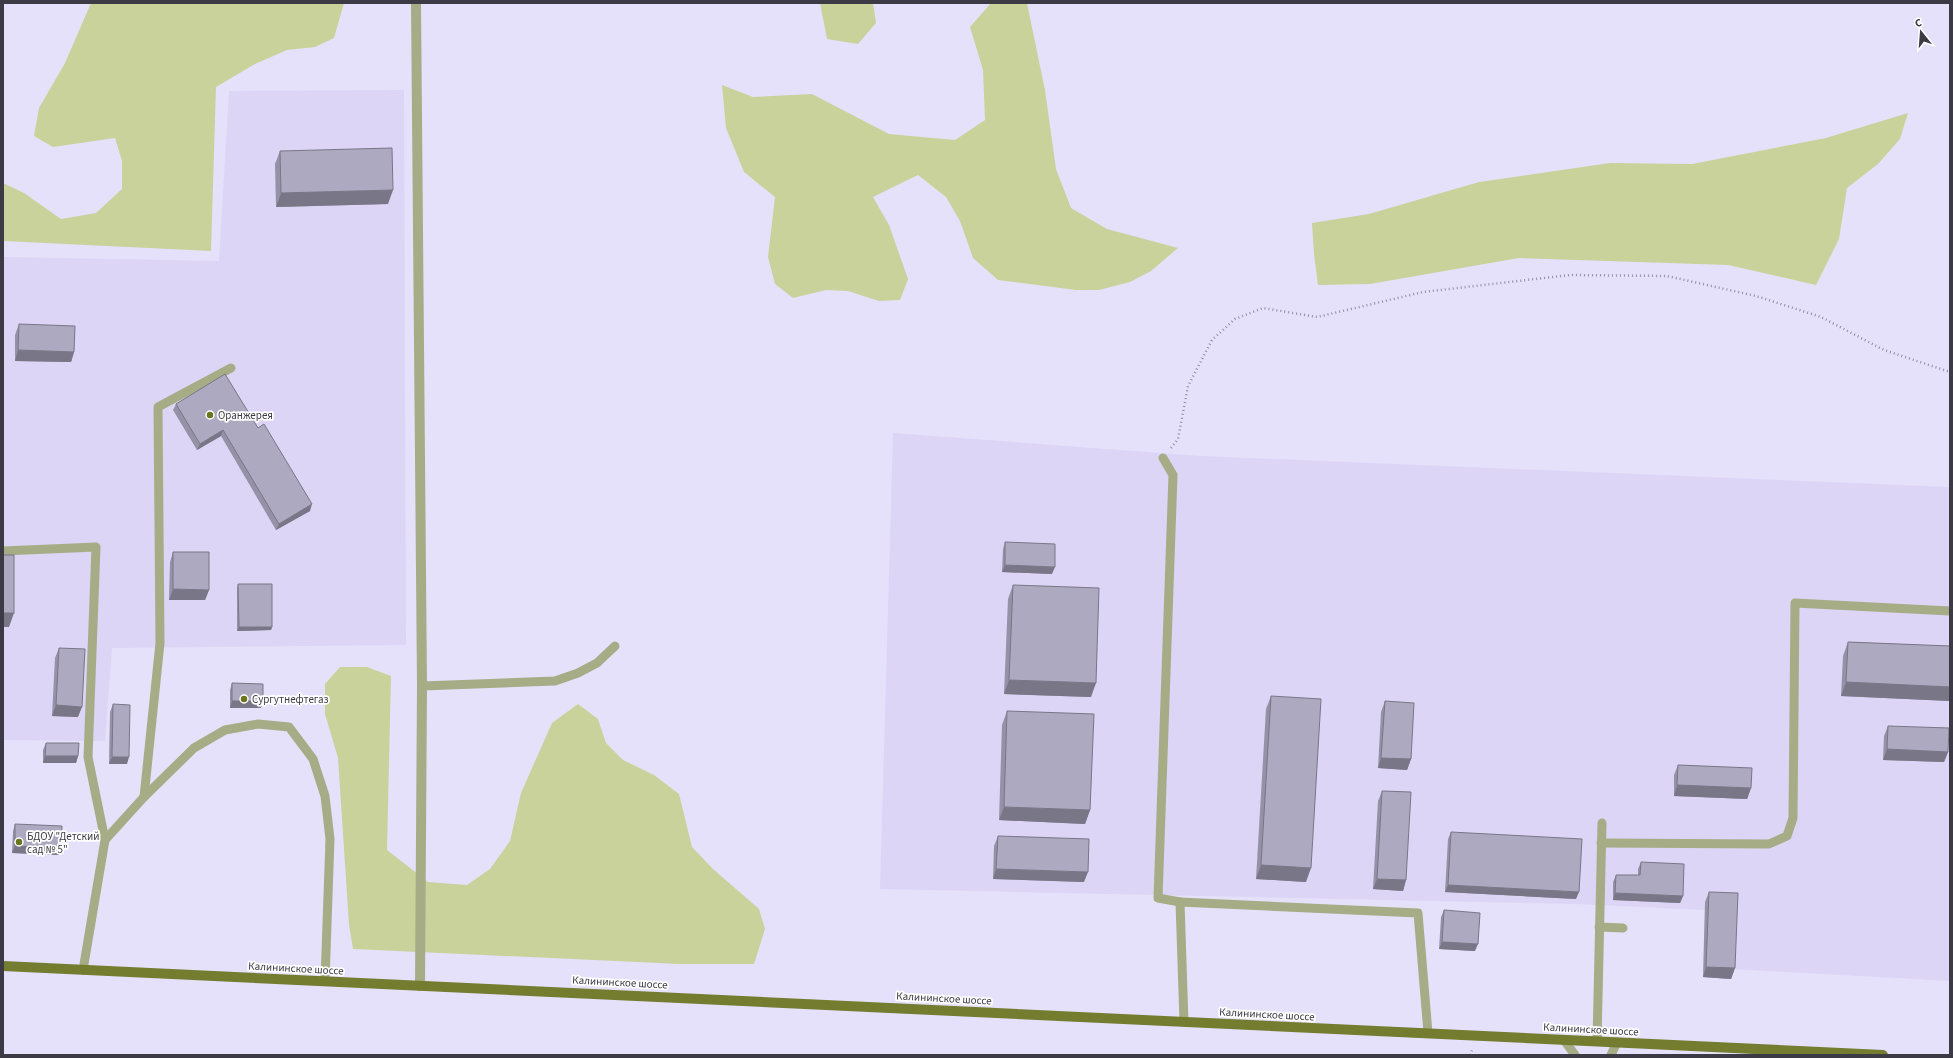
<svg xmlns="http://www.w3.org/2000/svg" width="1953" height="1058" viewBox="0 0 1953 1058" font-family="'Source Sans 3',sans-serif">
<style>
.built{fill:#dcd5f5}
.green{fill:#c9d29b}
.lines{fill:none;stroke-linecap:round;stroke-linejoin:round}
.path{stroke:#918d9f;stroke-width:2.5;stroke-dasharray:1 3;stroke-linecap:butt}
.lane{stroke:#a6ad86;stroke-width:9}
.street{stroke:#a6ad86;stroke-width:10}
.primary{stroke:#737c2f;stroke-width:10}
.wall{fill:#9591a6}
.shaded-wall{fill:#797687}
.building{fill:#ada9c1;stroke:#797687}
.poi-dot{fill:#6b751f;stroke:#fff;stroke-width:1.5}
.labels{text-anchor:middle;stroke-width:3.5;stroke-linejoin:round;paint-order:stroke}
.poi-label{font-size:11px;fill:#3c3a44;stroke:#fff;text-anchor:start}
.street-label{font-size:11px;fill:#3c3a44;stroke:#fff}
</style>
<rect width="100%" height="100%" fill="#e6e1fb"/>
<g class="built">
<path d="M404 90 406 645 112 648 105 741 3 740V257L219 261 229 91Z"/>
<path d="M893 433 1201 456 1950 487V981L1732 969 1731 979 1703 977 1705 910 1575 904 880 889Z"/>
</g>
<g class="green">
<path d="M91 3H344L334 38 315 47 287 50 255 64 216 87 211 251 3 241V183L24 193 61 219 96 213 122 189V161L115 138 53 147 34 136 39 108 65 63Z"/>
<path d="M820 3H873L876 23 858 44 827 39Z"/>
<path d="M991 3H1027L1045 90 1056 169 1071 208 1107 229 1178 248 1151 271 1130 282 1099 290H1076L998 280 973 258 960 221 946 197 918 175 873 197 889 225 908 279 900 300 879 301 848 291 826 290 793 298 775 284 768 257 775 197 744 172 726 128 722 85 753 97 812 94 889 134 955 140 985 120 983 70 970 27Z"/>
<path d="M1908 113 1900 139 1878 164 1847 188 1839 239 1816 285 1728 265 1519 258 1370 284 1318 285 1314 254 1312 223 1369 214 1479 182 1610 163 1692 164 1826 138Z"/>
<path d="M340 667H367L391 676 387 850 428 882 467 885 490 869 510 841 521 793 552 723 578 704 598 719 606 743 623 760 654 775 679 794 692 847 713 869 759 909 765 929 754 964H680L353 949 349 925 338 758 325 714V684Z"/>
</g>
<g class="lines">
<g class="path">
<path d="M1171 448 1178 439 1188 386 1212 340 1235 319 1263 308 1317 317 1423 292 1570 275 1667 276 1756 296 1821 317 1884 350 1950 372"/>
<path d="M1470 1055 1473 1048"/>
</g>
<g class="lane">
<path d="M1163 458 1173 475 1158 898 1180 902"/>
<path d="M3 551 96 547 88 757 105 840"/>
<path d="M422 686 555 681 578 673 597 663 615 646"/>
<path d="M144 797 160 643 158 407 231 368"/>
<path d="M1601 843 1769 844 1787 836 1793 818 1795 603 1950 611"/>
<path d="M1599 927 1623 928"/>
<path d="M83 970 105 840 144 797 194 748 225 730 258 724 289 727 313 759 325 796 330 839 325 981"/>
<path d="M1184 1022 1180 902 1418 913 1428 1033"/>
<path d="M1564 1040 1575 1055"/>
<path d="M1597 1041 1602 823"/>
<path d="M1611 1055 1617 1042"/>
</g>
<path class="street" d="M416 3 422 686 420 986"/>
<path class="primary" d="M3 966 1883 1055"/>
</g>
<g class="wall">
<path d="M280 151 388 204 276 207 275 164Z"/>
<path d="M19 324 74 352 71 362 15 361V335Z"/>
<path d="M176 404 258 428 310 511 276 530 221 436 197 450 173 410Z"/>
<path d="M1005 542 1052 574 1002 572 1003 549Z"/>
<path d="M173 552 209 590 205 600H169L170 562Z"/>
<path d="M238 584 272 627 271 630 237 631V588Z"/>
<path d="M1013 585 1091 697 1004 694 1008 599Z"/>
<path d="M1848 642 1950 646V701L1841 696 1843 656Z"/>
<path d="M59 648 78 717 52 716 55 658Z"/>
<path d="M232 683 261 708H230V690Z"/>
<path d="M1271 696 1306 882 1256 879 1266 709Z"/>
<path d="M1385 701 1411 759 1407 770 1378 768 1381 712Z"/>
<path d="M113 704 127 764H109L110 712Z"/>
<path d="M1007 711 1090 810 1085 824 999 820 1002 725Z"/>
<path d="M1888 726 1948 752 1944 762 1883 760 1884 736Z"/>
<path d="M46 743 78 756 76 763H43V750Z"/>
<path d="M1678 765 1751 788 1747 799 1674 796V775Z"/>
<path d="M1382 791 1406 880 1403 891 1373 889 1378 801Z"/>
<path d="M15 824 59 855 12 853 13 831Z"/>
<path d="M1451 832 1576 899 1445 892 1448 839Z"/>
<path d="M998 836 1084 882 993 879 994 846Z"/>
<path d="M1641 862 1683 896 1680 903 1613 900V882L1616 875H1638V869Z"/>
<path d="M1709 892 1735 968 1731 979 1703 977 1705 902Z"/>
<path d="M1444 910 1475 951 1439 949 1441 917Z"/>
</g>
<g class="shaded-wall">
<path d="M393 190 388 204 276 207 281 193Z"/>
<path d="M18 350 74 352 71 362 15 361Z"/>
<path d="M223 430 221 436 197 450 200 444Z"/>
<path d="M312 504 310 511 276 530 279 524Z"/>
<path d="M1005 565 1055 567 1052 574 1002 572Z"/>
<path d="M173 589 209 590 205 600H169Z"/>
<path d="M3 613H14L9 627H3Z"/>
<path d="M239 627H272L271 630 237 631Z"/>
<path d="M1009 680 1096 683 1091 697 1004 694Z"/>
<path d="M1846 682 1950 687V701L1841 696Z"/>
<path d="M232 701H263L261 708H230Z"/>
<path d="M56 705 82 707 78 717 52 716Z"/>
<path d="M1887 749 1948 752 1944 762 1883 760Z"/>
<path d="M45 756H78L76 763H43Z"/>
<path d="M112 757H129L127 764H109Z"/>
<path d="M1381 758 1411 759 1407 770 1378 768Z"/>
<path d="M1677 785 1751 788 1747 799 1674 796Z"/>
<path d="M1004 807 1090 810 1085 824 999 820Z"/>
<path d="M15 846 61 848 59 855 12 853Z"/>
<path d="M1261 865 1311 868 1306 882 1256 879Z"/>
<path d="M996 869 1088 872 1084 882 993 879Z"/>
<path d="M1377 879 1406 880 1403 891 1373 889Z"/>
<path d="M1448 885 1579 892 1576 899 1445 892Z"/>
<path d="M1615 893 1683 896 1680 903 1613 900Z"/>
<path d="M1442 942 1478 944 1475 951 1439 949Z"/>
<path d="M1706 967 1735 968 1731 979 1703 977Z"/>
</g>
<g class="building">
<path d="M392 148 393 190 281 193 280 151Z"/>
<path d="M19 324 75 326 74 352 18 350Z"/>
<path d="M225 374 258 428 264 424 312 504 279 524 223 430 200 444 176 404Z"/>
<path d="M1005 542 1055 544V567L1005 565Z"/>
<path d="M173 552H209V590L173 589Z"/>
<rect x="3" y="555" width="11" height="58"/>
<path d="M238 584H272V627H239Z"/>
<path d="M1013 585 1099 588 1096 683 1009 680Z"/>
<path d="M1848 642 1950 646V687L1846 682Z"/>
<path d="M59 648 85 649 82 707 56 705Z"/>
<path d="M232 683 263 684V701H232Z"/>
<path d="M1271 696 1321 699 1311 868 1261 865Z"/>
<path d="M1385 701 1414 703 1411 759 1381 758Z"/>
<path d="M113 704 130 705 129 757H112Z"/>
<path d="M1007 711 1094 714 1090 810 1004 807Z"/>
<path d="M1888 726 1949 728 1948 752 1887 749Z"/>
<path d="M46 743H79L78 756H45Z"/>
<path d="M1678 765 1752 768 1751 788 1677 785Z"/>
<path d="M1382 791 1411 792 1406 880 1377 879Z"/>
<path d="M15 824 62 826 61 848 15 846Z"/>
<path d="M1451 832 1582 839 1579 892 1448 885Z"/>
<path d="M998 836 1089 839 1088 872 996 869Z"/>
<path d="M1641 862 1684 864 1683 896 1615 893 1616 875H1640Z"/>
<path d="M1709 892 1738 893 1735 968 1706 967Z"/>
<path d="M1444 910 1480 913 1478 944 1442 942Z"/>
</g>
<g class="poi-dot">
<circle cx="210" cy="415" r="4"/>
<circle cx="244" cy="699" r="4"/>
<circle cx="19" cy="842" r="4"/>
</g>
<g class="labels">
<g class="poi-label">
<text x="218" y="419">Оранжерея</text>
<text x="252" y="703">Сургутнефтегаз</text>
<text x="27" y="840">БДОУ "Детский<tspan x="27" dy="13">сад № 5"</tspan></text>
</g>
<g class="street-label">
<text transform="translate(296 968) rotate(3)" y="4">Калининское шоссе</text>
<text transform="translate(620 982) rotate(3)" y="4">Калининское шоссе</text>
<text transform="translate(944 998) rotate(3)" y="4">Калининское шоссе</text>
<text transform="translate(1267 1014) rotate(3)" y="4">Калининское шоссе</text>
<text transform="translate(1591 1029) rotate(3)" y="4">Калининское шоссе</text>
</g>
</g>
<rect width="1953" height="1058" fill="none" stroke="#3c3a44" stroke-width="8"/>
<g transform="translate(1921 32) rotate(343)" stroke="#ffffff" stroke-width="3" paint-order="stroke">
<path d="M0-3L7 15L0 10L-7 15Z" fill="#3c3a44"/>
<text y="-6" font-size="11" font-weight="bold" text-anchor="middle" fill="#3c3a44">С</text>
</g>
</svg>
